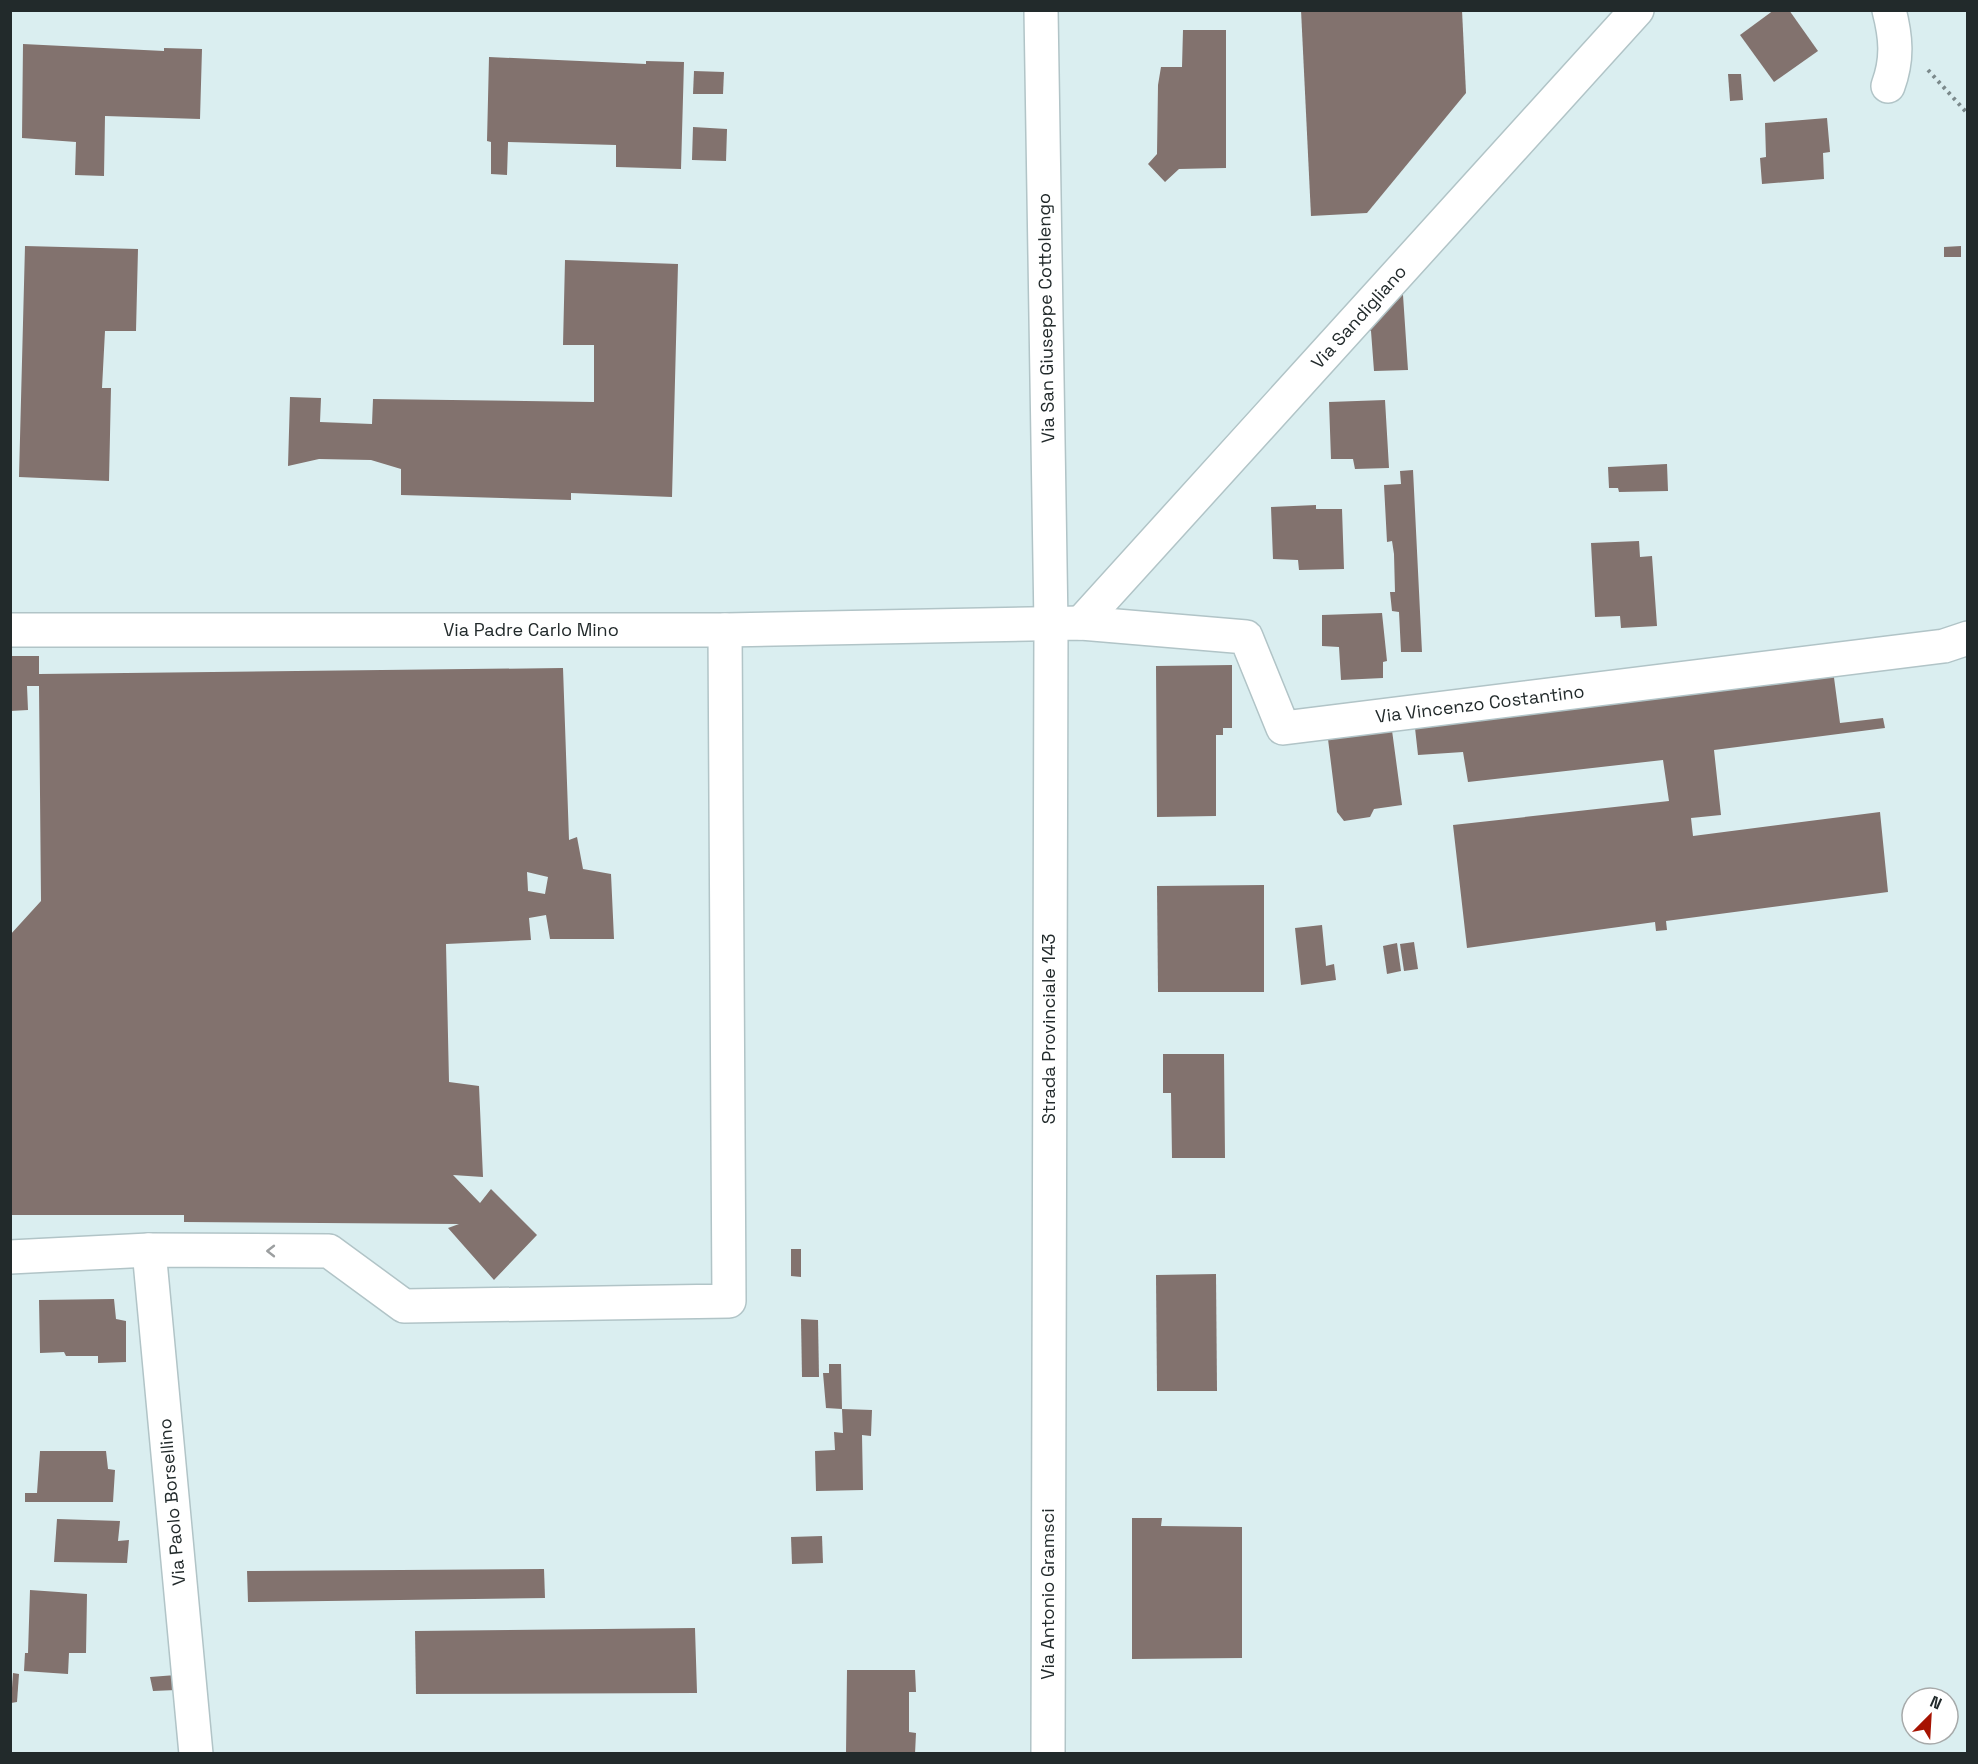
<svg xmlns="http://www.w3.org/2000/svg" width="1978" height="1764" viewBox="0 0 1978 1764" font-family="'Space Grotesk',sans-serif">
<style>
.building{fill:#82726e;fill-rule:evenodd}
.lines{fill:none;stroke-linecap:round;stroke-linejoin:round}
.minor-casing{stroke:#b1c4c7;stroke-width:36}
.major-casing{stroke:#b1c4c7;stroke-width:36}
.path{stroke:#7b898b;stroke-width:4;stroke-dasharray:3 4.5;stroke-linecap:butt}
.minor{stroke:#fff;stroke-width:33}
.major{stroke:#fff;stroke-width:33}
.oneway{stroke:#9c9fa0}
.labels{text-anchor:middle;stroke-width:5;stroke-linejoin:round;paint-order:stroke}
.street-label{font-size:18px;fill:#222a2b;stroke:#fff}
</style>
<rect width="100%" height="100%" fill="#daeef0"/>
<g class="building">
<path d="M1301 10H1462L1466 93 1367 213 1311 216Z"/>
<path d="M1774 10H1789L1818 51 1774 82 1740 35Z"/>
<path d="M1183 30H1226V168L1179 169 1165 182 1148 164 1157 154 1158 85 1161 67H1182Z"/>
<path d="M23 44 164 51V48L202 49 200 119 105 116 104 176 75 175 76 142 22 138Z"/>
<path d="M489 57 646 64V61L684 62 681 169 616 167V145L508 142 507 175 491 174V142L487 141Z"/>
<path d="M694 71 724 72 723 94H693Z"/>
<path d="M1728 74H1741L1743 100 1730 101Z"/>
<path d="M1827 118 1830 152 1823 153 1824 179 1762 184 1760 158 1766 157 1765 123Z"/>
<path d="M693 127 727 129 726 161 692 160Z"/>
<path d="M25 246 138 249 136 331H105L102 388H111L109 481 19 477Z"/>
<path d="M1961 246V257H1944V247Z"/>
<path d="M565 260 678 264 672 497 571 493V500L401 495V469L371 460 319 459 288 466 290 397 321 398 320 422 372 424 373 399 594 402V345H563Z"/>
<path d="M1402 280 1408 370 1374 371 1371 331 1360 328Z"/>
<path d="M1385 400 1389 468 1355 469 1353 459H1331L1329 402Z"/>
<path d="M1667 464 1668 491 1619 492 1618 488H1609L1608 467Z"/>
<path d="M1413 470 1422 652H1401L1399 612 1392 611 1390 592H1395L1394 554 1392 541 1387 542 1384 485 1401 484 1400 471Z"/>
<path d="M1316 505V509H1342L1344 569 1299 570 1298 560 1273 559 1271 507Z"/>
<path d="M1639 541 1640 557 1652 556 1657 626 1621 628 1620 616 1595 617 1591 543Z"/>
<path d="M1382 613 1387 661 1383 662V678L1341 680 1339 647 1322 646V615Z"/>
<path d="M10 656H39V674L563 668 569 840 577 837 583 869 611 874 614 939H550L546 915 529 918 531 940 446 944 449 1082 479 1086 483 1177 453 1175 480 1203 491 1189 537 1235 494 1280 448 1228 459 1224 184 1222V1215H10V935L41 901 39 686H27L28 710 10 711ZM527 872 548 877 545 894 528 891Z"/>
<path d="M1232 665V728H1223V735H1216V816L1157 817 1156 666Z"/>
<path d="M1833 670 1840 723 1883 718 1885 728 1714 750 1721 815 1691 818 1693 836 1880 812 1888 892 1666 921 1667 930 1656 931 1655 922 1467 948 1453 825 1669 801 1663 760 1468 782 1463 752 1418 755 1414 719Z"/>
<path d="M1391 723 1402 805 1374 809 1370 817 1344 821 1337 812 1327 731Z"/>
<path d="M1264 885V992H1158L1157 886Z"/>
<path d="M1322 925 1326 966 1334 964 1336 980 1301 985 1295 928Z"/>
<path d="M1414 942 1418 969 1404 971 1400 944Z"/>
<path d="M1397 943 1401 971 1387 974 1383 946Z"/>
<path d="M1163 1054H1224L1225 1158H1172L1171 1093H1163Z"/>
<path d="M791 1249H801V1277L791 1276Z"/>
<path d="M1216 1274 1217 1391H1157L1156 1275Z"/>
<path d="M114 1299 116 1319 126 1321V1362L98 1363V1356H66L64 1352 40 1353 39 1300Z"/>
<path d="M801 1319 818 1320 819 1377H802Z"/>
<path d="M829 1364H841L842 1409 826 1408 823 1373H829Z"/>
<path d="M842 1409 872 1410 871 1436 862 1435 863 1490 816 1491 815 1451 835 1450 834 1432 843 1433Z"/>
<path d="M40 1451H106L108 1469 115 1470 113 1502H25V1493H37Z"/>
<path d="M1132 1518H1162L1161 1526 1242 1527V1658L1132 1659Z"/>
<path d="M57 1519 120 1521 118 1541 129 1540 127 1563 54 1562Z"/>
<path d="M822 1536 823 1563 792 1564 791 1537Z"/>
<path d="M544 1569 545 1598 248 1602 247 1571Z"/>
<path d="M30 1590 87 1594 86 1653H69L68 1674 24 1671 25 1653H28Z"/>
<path d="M695 1628 697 1693 416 1694 415 1631Z"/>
<path d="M847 1670H915L916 1692H909V1732L916 1733 915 1754H846Z"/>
<path d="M13 1673 19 1674 17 1702 11 1703Z"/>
<path d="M176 1675V1690L153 1691 150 1677Z"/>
</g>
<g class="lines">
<defs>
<g id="minor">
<path d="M1888 86C1898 59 1896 37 1889 10"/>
<path d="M1081 623 1637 10"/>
<path d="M10 630H725L1081 623 1246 637 1283 728 1944 646 1968 638"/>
<path d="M149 1250 196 1754"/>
<path d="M10 1257 149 1250 329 1251 404 1306 729 1301 725 630"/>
</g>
<path id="major" d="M1041 10 1051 625 1048 1754"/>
</defs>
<use href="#minor" class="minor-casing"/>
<use href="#major" class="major-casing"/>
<path class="path" d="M1928 70 1968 114"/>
<use href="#minor" class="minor"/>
<use href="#major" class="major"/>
</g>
<defs><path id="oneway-chevron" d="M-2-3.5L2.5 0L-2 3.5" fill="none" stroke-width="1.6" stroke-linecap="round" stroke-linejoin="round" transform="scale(1.5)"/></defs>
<use class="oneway" href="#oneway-chevron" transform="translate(271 1251) rotate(-180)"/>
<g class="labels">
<g class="street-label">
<text transform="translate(1359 317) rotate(-48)" y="6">Via Sandigliano</text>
<text transform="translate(1046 318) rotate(-91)" y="6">Via San Giuseppe Cottolengo</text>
<text x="531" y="636">Via Padre Carlo Mino</text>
<text transform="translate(1480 704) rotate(-7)" y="6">Via Vincenzo Costantino</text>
<text transform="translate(1049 1029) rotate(-90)" y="6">Strada Provinciale 143</text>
<text transform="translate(172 1502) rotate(-95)" y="6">Via Paolo Borsellino</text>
<text transform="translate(1048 1594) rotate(-90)" y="6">Via Antonio Gramsci</text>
</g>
</g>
<rect width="1978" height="1764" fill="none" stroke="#222a2b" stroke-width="24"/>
<g transform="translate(1930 1716) rotate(24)"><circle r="28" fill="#ffffff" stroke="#a7aaaa" stroke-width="1.5"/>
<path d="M0-4.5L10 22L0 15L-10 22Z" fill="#a61302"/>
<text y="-9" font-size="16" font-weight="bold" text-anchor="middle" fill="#222a2b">N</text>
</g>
</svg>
